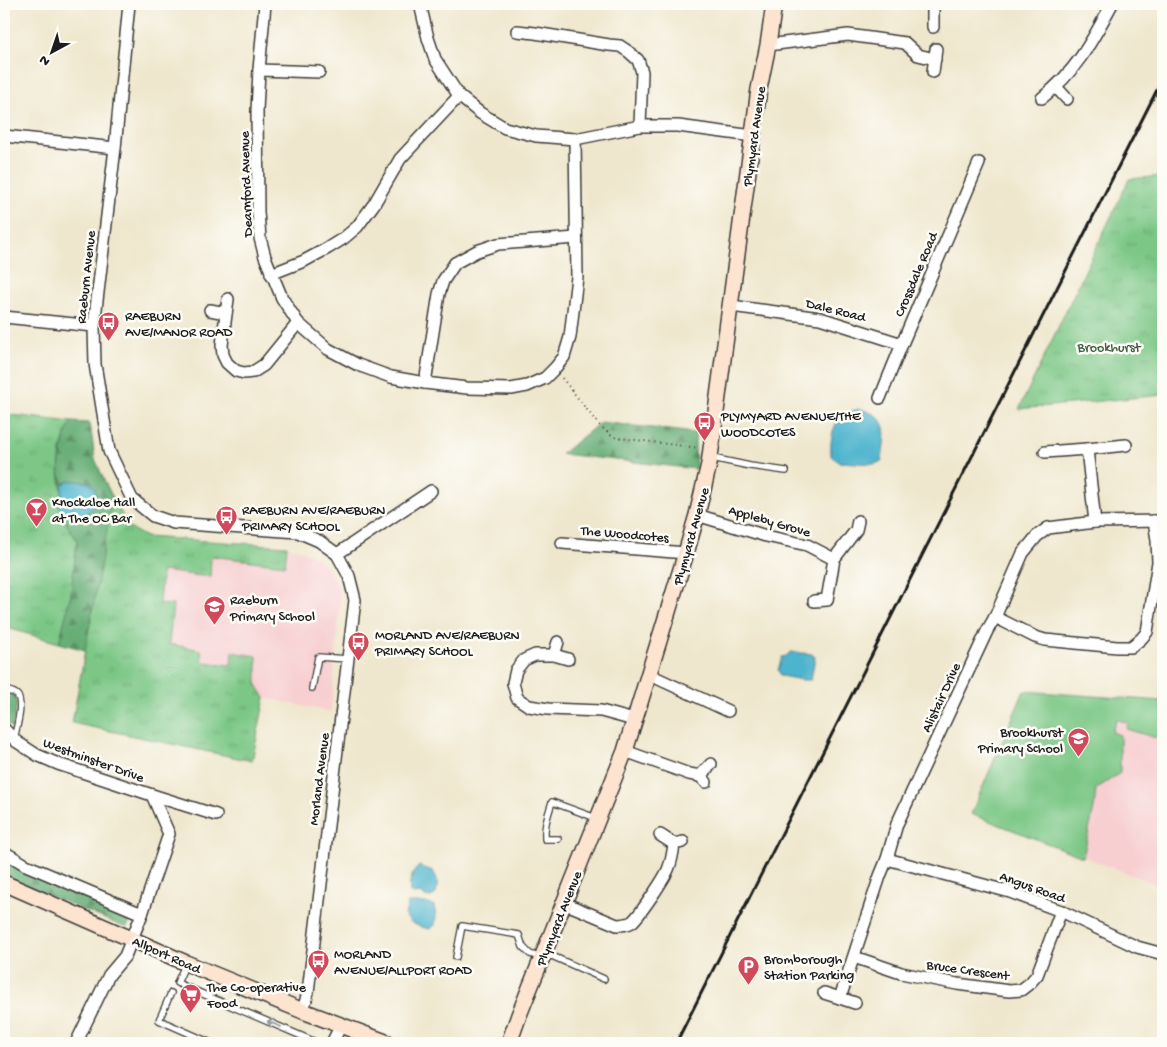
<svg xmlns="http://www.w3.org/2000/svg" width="1167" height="1047" viewBox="0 0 1167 1047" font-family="'Gochi Hand',sans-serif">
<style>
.built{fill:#f7cfd1}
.forest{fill:url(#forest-firs);stroke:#406448}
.park{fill:url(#park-tufts);stroke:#4c7251}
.garden{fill:#7bc786;stroke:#4c7251}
.water{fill:#4eb4cd;stroke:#356874}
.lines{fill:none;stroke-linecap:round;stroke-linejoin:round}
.lane-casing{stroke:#3c3a37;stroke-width:8}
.street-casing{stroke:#3c3a37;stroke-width:14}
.secondary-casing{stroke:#3c3a37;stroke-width:18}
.path{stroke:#3c3a37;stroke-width:2;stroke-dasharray:1 4;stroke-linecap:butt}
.lane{stroke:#fff;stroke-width:5.5}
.street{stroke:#fff;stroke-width:11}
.secondary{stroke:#fde4d0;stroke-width:15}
.rail{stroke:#1c1c1c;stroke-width:3}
.oneway{stroke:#999}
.labels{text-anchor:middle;stroke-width:5;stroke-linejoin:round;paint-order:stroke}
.street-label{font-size:14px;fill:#1c1c1c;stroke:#fdfcf7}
.poi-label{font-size:14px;fill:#1c1c1c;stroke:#fdfcf7;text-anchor:start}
.park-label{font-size:14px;fill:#426046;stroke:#fdfcf7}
</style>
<defs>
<pattern id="forest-firs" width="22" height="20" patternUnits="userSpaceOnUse" patternTransform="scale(1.25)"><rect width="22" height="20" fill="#64ac73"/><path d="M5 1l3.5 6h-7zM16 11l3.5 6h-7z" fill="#528b5e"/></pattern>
<pattern id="park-tufts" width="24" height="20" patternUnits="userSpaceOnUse" patternTransform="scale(1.25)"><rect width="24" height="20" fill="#7bc786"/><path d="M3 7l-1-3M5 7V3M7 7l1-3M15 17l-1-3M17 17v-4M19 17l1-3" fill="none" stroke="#6aaa73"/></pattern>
</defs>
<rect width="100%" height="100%" fill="#fdfcf7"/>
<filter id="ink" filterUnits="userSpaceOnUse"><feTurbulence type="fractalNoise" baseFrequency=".02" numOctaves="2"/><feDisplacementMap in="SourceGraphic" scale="10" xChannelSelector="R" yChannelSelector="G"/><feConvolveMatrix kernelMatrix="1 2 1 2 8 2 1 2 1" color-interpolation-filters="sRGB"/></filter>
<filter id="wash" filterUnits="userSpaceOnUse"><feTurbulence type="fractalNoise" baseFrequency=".0096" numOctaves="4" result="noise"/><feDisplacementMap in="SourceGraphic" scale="20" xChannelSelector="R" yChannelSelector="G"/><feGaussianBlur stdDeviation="1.12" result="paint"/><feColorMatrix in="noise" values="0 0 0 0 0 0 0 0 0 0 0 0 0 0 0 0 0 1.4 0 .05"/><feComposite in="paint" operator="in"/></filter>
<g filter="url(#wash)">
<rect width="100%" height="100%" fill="#efe7cd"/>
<g class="built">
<path d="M113 497 128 527 146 537 287 546 303 551 318 558 329 569 339 591 340 602 331 712 265 698 252 761 72 723Z"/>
<path d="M1024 691 1163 701V887L971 814Z"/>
</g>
<g class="forest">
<path d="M72 422 90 423 95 459 106 484 128 527 84 656 85 650 59 643 71 593 77 540 66 524 62 485 59 473 60 459 66 431Z"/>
<path d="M601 422 696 433 695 442 696 469 561 454Z"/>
<path d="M4 691 14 695 17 704 12 728 4 721Z"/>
<path d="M4 858 127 913 132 920 126 928 4 876Z"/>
</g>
<g class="park">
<path d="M1163 176V395L1019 409 1129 179Z"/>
<path d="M4 414 72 422C63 435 59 455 59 471 59 479 62 487 62 495L56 503 68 514 66 524 77 540 71 593 59 643 4 627Z"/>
<path d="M113 497 128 527 146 537 287 546 285 565 211 556 210 577 162 571 159 604 173 605 169 644 201 650 203 662 231 665 232 652 257 656V685L265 698 252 761 72 723Z"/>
</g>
<path class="garden" d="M1024 691 1163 701V740L1126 729 1128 723 1116 719 1112 732 1120 735V773L1096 789 1094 808 1083 857 971 814Z"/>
<g class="water">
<path d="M859 409C892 416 885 435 882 461L875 464 839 462 831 456C830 440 832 421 847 413 851 411 856 410 859 409Z"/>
<path d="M69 481C75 481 84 481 89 483 105 492 92 518 75 515 73 515 69 515 67 514 63 511 59 506 56 503L62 495V485Z"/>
<path d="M790 652 812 654 815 657 811 680H802L781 676 778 670 782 657 786 656Z"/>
<path d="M419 866 433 871C438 879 438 884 436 894L431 897H425L421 893 414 894 410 892C408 883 412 872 419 866Z"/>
<path d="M408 903H426L434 906 436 916 435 925 429 929C419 926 410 925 405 915Z"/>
</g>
</g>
<g filter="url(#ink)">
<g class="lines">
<defs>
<g id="lane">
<path d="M712 458 750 466 786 471"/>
<path d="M312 688 318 657 348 659"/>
<path d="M4 691C7 691 13 692 16 694 25 701 16 729 14 739"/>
<path d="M558 839H545C544 825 548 815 552 802L596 818"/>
<path d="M456 957 462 926 519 935 523 947 530 954 542 958 552 956 604 979"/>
<path d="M186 963 177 983 318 1043"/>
<path d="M171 993 159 1020 211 1043"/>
</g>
<g id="street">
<path d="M129 4 115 148 94 326 95 364 109 451 132 499 153 516 174 523 298 532 319 541 337 554 349 576 355 600 308 992 303 1011"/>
<path d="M265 4 259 70 257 111 258 212 260 238 265 257 282 298 298 323 328 349 358 365 391 377 425 383 467 388 511 389 527 386 545 378 555 368 564 357 570 337 577 277 575 139"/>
<path d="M420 4 428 38 435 59 459 96 480 113 505 128 536 136 575 139 640 126H678L753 136"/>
<path d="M933 4V27"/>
<path d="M517 31 535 33 609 45 620 46 629 52 638 60 642 72 640 126"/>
<path d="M768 45 848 35 905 43 918 55 935 59"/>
<path d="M259 70 319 72"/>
<path d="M933 72 936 49"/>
<path d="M1056 87 1067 99"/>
<path d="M1042 98C1076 72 1092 41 1112 4"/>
<path d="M4 136 115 148"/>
<path d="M271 274 304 261 328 248 344 238 357 227 374 204 400 159 459 96"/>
<path d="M228 299 222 345 223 355 227 363 236 371 244 373 253 372 264 365 298 323"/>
<path d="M731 306 820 318 902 344"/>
<path d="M210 310 226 313"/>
<path d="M4 317 94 326"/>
<path d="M425 383 439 294 443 281 455 263 477 251 498 244 576 238"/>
<path d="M880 398 902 344 979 163"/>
<path d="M1087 449 1126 445"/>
<path d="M1045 452 1087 449 1095 522"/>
<path d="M697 515 766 536 807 545 834 559"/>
<path d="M562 543 686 553"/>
<path d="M337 554 431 491"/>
<path d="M814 601 827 600 834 559 856 530 858 521"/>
<path d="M995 617 1035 637 1045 640 1117 647H1131L1141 639 1147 632 1158 562 1157 540 1154 521"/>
<path d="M554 655 558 642"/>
<path d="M568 659 554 655H535L524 660 516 670 513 683 517 698 529 706 548 709 601 711 634 720"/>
<path d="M648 674 728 711"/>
<path d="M4 729 17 742 37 755 58 764 152 795 169 834 142 914 125 956 109 975 76 1043"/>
<path d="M625 751 689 774 700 776 706 782"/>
<path d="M700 776 711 764"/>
<path d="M152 795 216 815"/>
<path d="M660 835 674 844"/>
<path d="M4 852 26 865 142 914"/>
<path d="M887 859 1010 892 1061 911 1137 947 1163 954"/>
<path d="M564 903 617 925C623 925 626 925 632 922 639 916 666 877 669 867 672 860 673 852 674 844L683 842"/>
<path d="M854 957 901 973 957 984 1009 991 1021 990 1030 983 1037 975 1061 911"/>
<path d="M824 993 840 998"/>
<path d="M855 1003 840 998 880 876 887 859 897 824 987 631 995 617 1023 553 1037 536 1048 528 1095 522 1163 521"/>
<path d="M332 1043 341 1025"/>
</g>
<g id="secondary">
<path d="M4 883 186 963 303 1011 388 1043"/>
<path d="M509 1043 519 1015 625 751 686 553 697 515 709 464 759 89 768 45 774 4"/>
</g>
</defs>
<use href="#lane" class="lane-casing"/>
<use href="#street" class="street-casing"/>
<use href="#secondary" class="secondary-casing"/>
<path class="path" d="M562 378 599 425 613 437 699 448"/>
<use href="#lane" class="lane"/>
<use href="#street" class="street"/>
<use href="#secondary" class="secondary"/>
<path class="rail" d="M676 1043 1163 78"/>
</g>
<defs><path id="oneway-shaft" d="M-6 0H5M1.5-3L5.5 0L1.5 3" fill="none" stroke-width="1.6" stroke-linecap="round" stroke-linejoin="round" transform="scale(1.25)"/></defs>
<use class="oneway" href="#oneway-shaft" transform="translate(274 1024) rotate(-157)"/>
</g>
<defs>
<symbol id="bus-pin" viewBox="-11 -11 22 30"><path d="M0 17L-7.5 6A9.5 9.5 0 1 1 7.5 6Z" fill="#d1495b" stroke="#fdfcf7"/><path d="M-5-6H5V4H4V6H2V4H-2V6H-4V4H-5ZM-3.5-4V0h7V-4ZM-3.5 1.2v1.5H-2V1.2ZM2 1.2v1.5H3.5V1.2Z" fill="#fff"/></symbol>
<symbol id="bar-pin" viewBox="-11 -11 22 30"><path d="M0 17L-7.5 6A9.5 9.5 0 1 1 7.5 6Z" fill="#d1495b" stroke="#fdfcf7"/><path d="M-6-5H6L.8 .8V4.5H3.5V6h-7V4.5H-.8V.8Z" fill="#fff"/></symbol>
<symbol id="school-pin" viewBox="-11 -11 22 30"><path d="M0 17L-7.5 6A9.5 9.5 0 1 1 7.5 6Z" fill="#d1495b" stroke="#fdfcf7"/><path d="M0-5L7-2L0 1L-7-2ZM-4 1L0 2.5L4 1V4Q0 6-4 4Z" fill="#fff"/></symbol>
<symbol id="parking-pin" viewBox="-11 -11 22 30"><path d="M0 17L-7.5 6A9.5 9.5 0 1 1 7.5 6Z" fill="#d1495b" stroke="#fdfcf7"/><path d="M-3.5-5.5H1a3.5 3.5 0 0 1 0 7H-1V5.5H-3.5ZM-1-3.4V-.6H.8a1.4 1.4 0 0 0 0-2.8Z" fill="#fff"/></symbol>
<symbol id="supermarket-pin" viewBox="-11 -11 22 30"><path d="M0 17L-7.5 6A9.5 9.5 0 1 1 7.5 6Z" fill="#d1495b" stroke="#fdfcf7"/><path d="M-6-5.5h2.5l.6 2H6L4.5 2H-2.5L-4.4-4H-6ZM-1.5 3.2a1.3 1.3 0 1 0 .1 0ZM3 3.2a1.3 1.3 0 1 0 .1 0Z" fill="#fff"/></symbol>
</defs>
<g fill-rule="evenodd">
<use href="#bus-pin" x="96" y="310" width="25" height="34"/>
<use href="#bus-pin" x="692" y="410" width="25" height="34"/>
<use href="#bar-pin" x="24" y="496" width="25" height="34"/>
<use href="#bus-pin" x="214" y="504" width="25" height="34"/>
<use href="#school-pin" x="202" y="594" width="25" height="34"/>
<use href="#bus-pin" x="346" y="630" width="25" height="34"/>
<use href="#school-pin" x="1066" y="726" width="25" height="34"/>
<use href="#bus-pin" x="306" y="948" width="25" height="34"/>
<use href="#parking-pin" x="736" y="954" width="25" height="34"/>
<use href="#supermarket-pin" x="178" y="982" width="25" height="34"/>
</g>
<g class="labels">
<g class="street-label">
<text transform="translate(753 136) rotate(-82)" y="5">Plymyard Avenue</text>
<text transform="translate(245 184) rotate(-92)" y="5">Dearnford Avenue</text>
<text transform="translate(915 274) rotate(-67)" y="5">Crossdale Road</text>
<text transform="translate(85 277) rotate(-84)" y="5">Raeburn Avenue</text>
<text transform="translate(836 309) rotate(14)" y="5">Dale Road</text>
<text transform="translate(770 520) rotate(16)" y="5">Appleby Grove</text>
<text transform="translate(625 533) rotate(5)" y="5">The Woodcotes</text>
<text transform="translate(690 536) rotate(-74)" y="5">Plymyard Avenue</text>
<text transform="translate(940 697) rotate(-65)" y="5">Alistair Drive</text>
<text transform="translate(94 759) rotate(20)" y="5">Westminster Drive</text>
<text transform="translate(318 779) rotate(-83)" y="5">Morland Avenue</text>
<text transform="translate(1033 886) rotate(20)" y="5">Angus Road</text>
<text transform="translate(558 918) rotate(-68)" y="5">Plymyard Avenue</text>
<text transform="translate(167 954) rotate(24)" y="5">Allport Road</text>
<text transform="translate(968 969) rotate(8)" y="5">Bruce Crescent</text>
</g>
<g class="poi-label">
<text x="125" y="320">RAEBURN<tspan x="125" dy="16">AVE/MANOR ROAD</tspan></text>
<text x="721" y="420">PLYMYARD AVENUE/THE<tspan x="721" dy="16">WOODCOTES</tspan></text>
<text x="52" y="506">Knockaloe Hall<tspan x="52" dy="16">at The OC Bar</tspan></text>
<text x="242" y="514">RAEBURN AVE/RAEBURN<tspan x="242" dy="16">PRIMARY SCHOOL</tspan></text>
<text x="230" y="604">Raeburn<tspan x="230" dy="16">Primary School</tspan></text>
<text x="375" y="639">MORLAND AVE/RAEBURN<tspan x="375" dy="16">PRIMARY SCHOOL</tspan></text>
<text x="1063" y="736" text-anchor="end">Brookhurst<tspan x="1063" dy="16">Primary School</tspan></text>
<text x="334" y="958">MORLAND<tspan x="334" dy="16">AVENUE/ALLPORT ROAD</tspan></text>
<text x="764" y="963">Bromborough<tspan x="764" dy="16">Station Parking</tspan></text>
<text x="207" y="991">The Co-operative<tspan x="207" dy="16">Food</tspan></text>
</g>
<g class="park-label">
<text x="1109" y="351">Brookhurst</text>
</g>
</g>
<rect width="1167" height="1047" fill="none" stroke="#fdfcf7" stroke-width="20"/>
<g transform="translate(52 52) rotate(220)" stroke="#fdfcf7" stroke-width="4" paint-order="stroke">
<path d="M0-4L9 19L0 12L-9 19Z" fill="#1c1c1c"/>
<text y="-8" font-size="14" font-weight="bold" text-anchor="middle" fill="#1c1c1c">N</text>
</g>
</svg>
